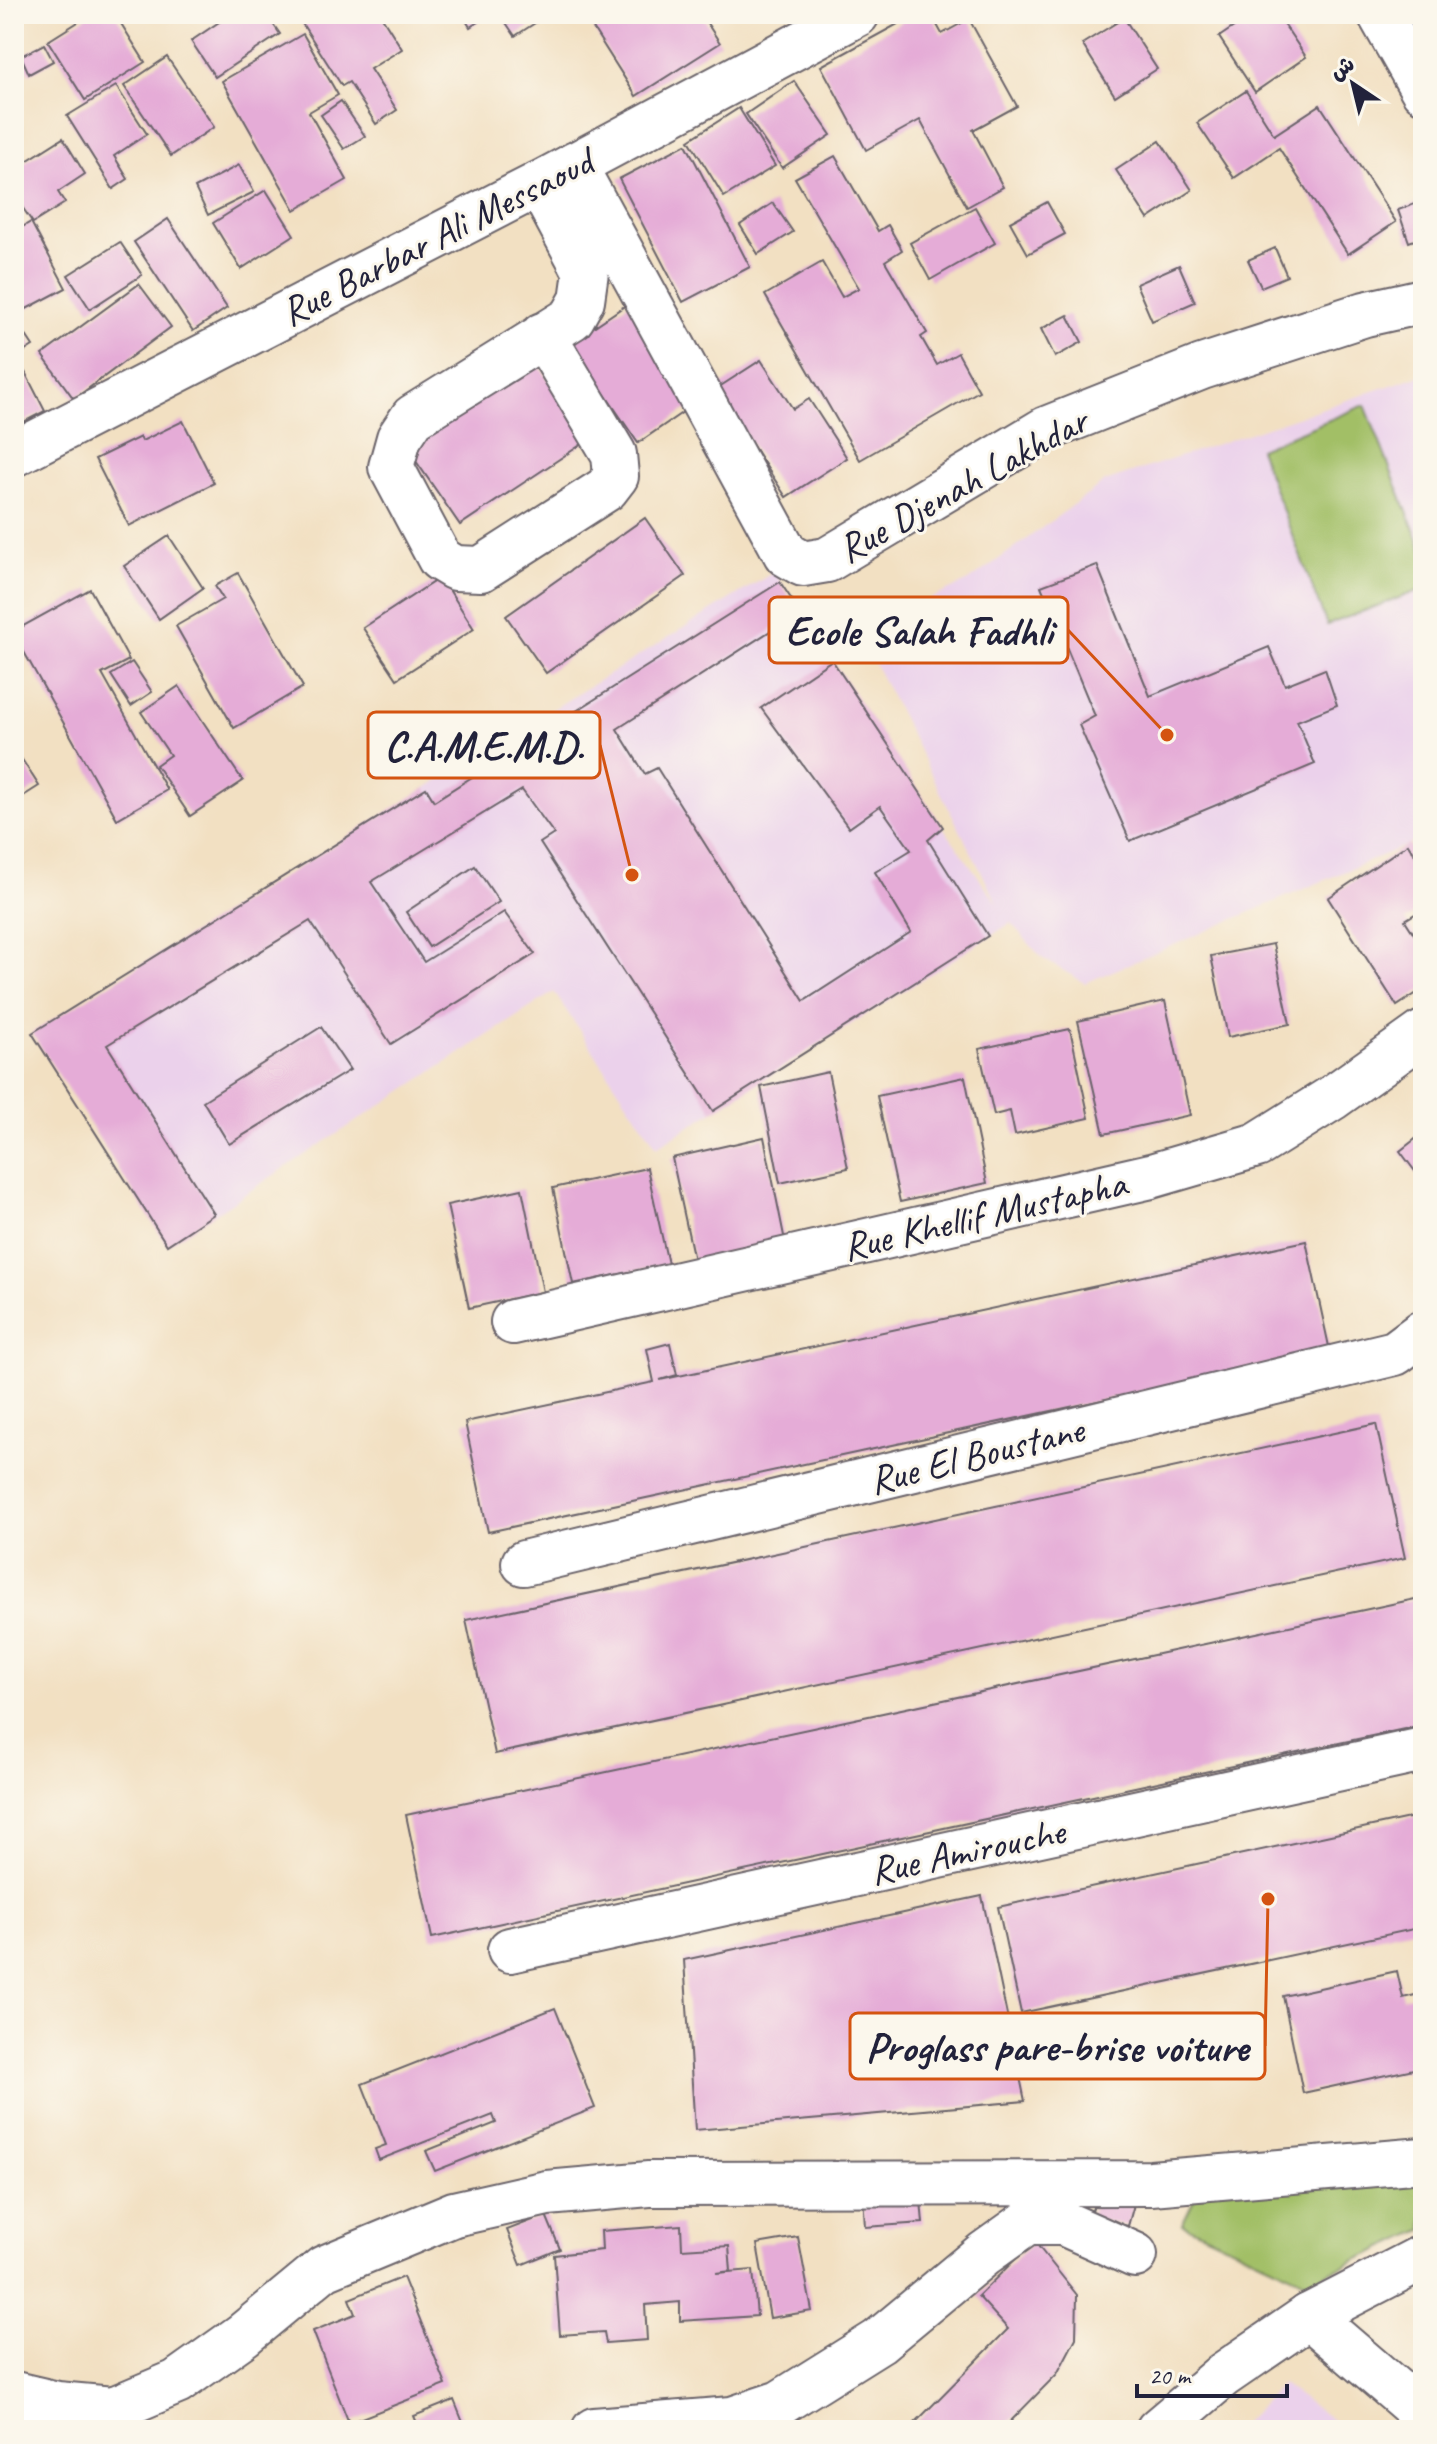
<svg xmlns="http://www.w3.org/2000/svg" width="1437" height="2444" viewBox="0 0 1437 2444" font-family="Caveat,'Playpen Sans Arabic',sans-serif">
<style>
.built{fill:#ebd1eb}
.green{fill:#a2bf66;stroke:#627050;stroke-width:2}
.building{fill:#e5acd7}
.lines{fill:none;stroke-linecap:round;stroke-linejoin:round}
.minor-casing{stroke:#6b646a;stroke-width:48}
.minor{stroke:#fff;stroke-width:44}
.labels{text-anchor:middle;stroke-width:6;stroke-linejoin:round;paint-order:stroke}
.street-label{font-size:40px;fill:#22223b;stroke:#fbf7ec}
.leader{fill:none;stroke:#d45411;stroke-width:3}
.callout-dot{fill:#d45411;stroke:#fbf7ec;stroke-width:3}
.callout{fill:#fbf7ec;stroke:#d45411;stroke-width:3}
.callout-label{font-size:42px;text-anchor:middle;font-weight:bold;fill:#22223b}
</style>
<rect width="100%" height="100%" fill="#fbf7ec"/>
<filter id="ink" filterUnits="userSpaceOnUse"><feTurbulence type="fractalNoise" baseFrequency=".0125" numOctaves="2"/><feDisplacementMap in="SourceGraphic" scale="16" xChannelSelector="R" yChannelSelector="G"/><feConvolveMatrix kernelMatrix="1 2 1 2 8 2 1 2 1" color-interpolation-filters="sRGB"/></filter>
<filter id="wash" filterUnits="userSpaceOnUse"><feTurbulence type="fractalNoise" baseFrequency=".006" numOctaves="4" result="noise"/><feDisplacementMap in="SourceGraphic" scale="32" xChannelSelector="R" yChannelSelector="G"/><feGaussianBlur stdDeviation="1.8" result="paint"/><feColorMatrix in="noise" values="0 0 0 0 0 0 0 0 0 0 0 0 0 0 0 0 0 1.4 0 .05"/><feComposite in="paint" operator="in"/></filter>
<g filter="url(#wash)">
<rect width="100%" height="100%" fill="#f2e0c2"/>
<g class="built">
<path d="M1421 375 1423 380V838L1085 983 1042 958 1011 923 657 1147 554 992 167 1245 32 1033 777 570 780 582 943 827 998 904 858 632 969 581 1105 482Z"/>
<path d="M1282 2384 1346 2430H1236Z"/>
</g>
<g class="green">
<path d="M1365 405 1423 552V589L1327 625 1259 449Z"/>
<path d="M1423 2154V2230L1307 2282 1182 2224 1199 2189Z"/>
</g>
<g id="blocks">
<g class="building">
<path d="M91 14H115L145 62 85 100 48 41Z"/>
<path d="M231 14H266L280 34 215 77 191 41Z"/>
<path d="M296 14H380L402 49 370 69 397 110 376 124 349 82 342 86Z"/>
<path d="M462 14H490L470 27Z"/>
<path d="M500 14H549L515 36Z"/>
<path d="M601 14H701L720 43 636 96 589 22Z"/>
<path d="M916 14H931L942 34 969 19 1017 106 973 130 1003 187 967 207 920 120 866 150 821 66Z"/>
<path d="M1253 14H1277L1306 57 1255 92 1219 37Z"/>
<path d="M1392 14H1419L1423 22V45L1413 50Z"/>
<path d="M1124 18 1157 69 1115 96 1082 44Z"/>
<path d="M303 34 338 95 309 112 347 180 295 210 222 81Z"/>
<path d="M44 44 53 61 29 74 21 56Z"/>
<path d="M167 57 214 127 171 156 124 86Z"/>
<path d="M794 81 831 135 782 168 746 114Z"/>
<path d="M116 86 147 134 114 156 128 179 113 189 67 116Z"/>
<path d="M1246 91 1274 135 1320 105 1396 222 1348 254 1279 148 1234 178 1197 123Z"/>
<path d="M341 101 365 136 344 149 321 115Z"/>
<path d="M739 108 775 166 724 197 689 140Z"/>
<path d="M63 138 85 174 58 192 65 203 33 223 14 195V169Z"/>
<path d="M1160 141 1192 190 1148 219 1116 170Z"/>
<path d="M686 144 750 267 683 302 619 179Z"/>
<path d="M835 156 878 231 888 225 902 250 885 261 927 333 921 337 937 365 958 353 979 391 860 460 765 295 822 262 842 297 859 288 795 178Z"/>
<path d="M239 165 254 192 208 215 195 188Z"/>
<path d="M266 190 294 235 241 269 213 223Z"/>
<path d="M1423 201V237L1409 242 1398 210Z"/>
<path d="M1047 202 1065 234 1028 254 1010 222Z"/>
<path d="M773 203 793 232 758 254 740 225Z"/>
<path d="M975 207 995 243 930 280 910 243Z"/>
<path d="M168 219 227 308 193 331 134 242Z"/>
<path d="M31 222 66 288 15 315 14 232Z"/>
<path d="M120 242 142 275 90 309 68 275Z"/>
<path d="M1275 248 1287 276 1261 287 1248 260Z"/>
<path d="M1179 265 1195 302 1152 321 1136 284Z"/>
<path d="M139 284 171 327 74 399 42 355Z"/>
<path d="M629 303 696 403 638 443 570 343Z"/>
<path d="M1068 315 1082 342 1055 357 1041 329Z"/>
<path d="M14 317 33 346 14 358Z"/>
<path d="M761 360 793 409 809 399 847 458 786 497 716 389Z"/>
<path d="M536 361 588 440 460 525 407 448Z"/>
<path d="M25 372 45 411 14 427V377Z"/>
<path d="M183 421 214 483 129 526 95 459 140 437 142 441Z"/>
<path d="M645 518 685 576 546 673 506 616Z"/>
<path d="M169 536 203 588 159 619 124 566Z"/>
<path d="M1097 565 1150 696 1269 647 1285 685 1325 669 1337 705 1297 721 1315 764 1130 841 1079 725 1095 716 1041 586Z"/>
<path d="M238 573 303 687 234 728 176 626 223 599 215 586Z"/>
<path d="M441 577 474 629 397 679 363 628Z"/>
<path d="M780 582 800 612 617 729 645 774 657 768 804 1001 911 932 875 872 911 850 880 806 849 828 761 708 832 660 943 827 928 840 988 936 713 1111 540 843 554 834 522 790 371 882 424 962 504 912 535 954 391 1044 310 921 107 1045 214 1214 167 1245 32 1033 426 788 434 801Z"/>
<path d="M90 589 129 660 102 674 167 790 117 819 14 634V631Z"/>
<path d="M132 662 152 692 131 706 111 675Z"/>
<path d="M179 686 243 781 190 816 156 765 170 755 141 712Z"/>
<path d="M21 758 39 786 14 802V763Z"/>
<path d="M1408 844 1423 868V909L1405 920 1423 948V989L1397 1006 1328 898Z"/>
<path d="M475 866 499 902 429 947 406 912Z"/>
<path d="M1273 944 1290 1024 1228 1037 1211 956Z"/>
<path d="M1165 1001 1190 1115 1104 1134 1078 1021Z"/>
<path d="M321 1027 350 1070 229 1144 203 1101Z"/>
<path d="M1070 1029 1089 1118 1015 1135 1010 1111 994 1115 979 1049Z"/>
<path d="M828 1072 848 1168 780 1183 761 1087Z"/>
<path d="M965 1077 987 1183 900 1202 877 1096Z"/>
<path d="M1423 1133V1182L1400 1151Z"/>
<path d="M764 1137 785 1241 694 1260 672 1158Z"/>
<path d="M647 1168 668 1264 573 1284 553 1188Z"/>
<path d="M522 1189 543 1292 469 1308 447 1205Z"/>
<path d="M1306 1241 1330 1351 488 1532 465 1422 654 1382 647 1349 670 1343 677 1375 660 1380Z"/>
<path d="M1376 1424 1405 1558 495 1754 466 1620Z"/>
<path d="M1420 1598 1423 1610V1725L432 1938 406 1815Z"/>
<path d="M1423 1815V1927L1021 2013 998 1907Z"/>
<path d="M982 1896 1025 2101 695 2130 684 1960Z"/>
<path d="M1397 1971 1403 1998 1423 1993V2067L1303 2093 1283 1996Z"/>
<path d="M555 2008 595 2108 435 2171 426 2151 496 2123 493 2115 379 2160 375 2149 386 2145 362 2084Z"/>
<path d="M920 2189 923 2223 865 2227 863 2194Z"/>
<path d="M1098 2189 1138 2190 1128 2226 1090 2218Z"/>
<path d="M546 2215 560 2249 521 2265 507 2230Z"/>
<path d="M681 2225 682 2249 729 2246 731 2271 716 2273 753 2270 757 2316 680 2321V2302L645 2305 647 2340 606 2343 604 2332 560 2335 554 2255 602 2250 601 2231Z"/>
<path d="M798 2237 812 2311 770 2318 757 2244Z"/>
<path d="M1034 2241 1077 2295 1076 2338 1057 2374 1002 2430H908L1008 2329 978 2296Z"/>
<path d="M403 2277 446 2385 349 2423 313 2331 355 2314 349 2299Z"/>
<path d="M454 2400 464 2425 451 2430H420L414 2416Z"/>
</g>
</g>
</g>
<g filter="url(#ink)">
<use href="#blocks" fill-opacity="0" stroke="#6b646a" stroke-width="2"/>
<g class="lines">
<defs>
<g id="minor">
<path d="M1380 14 1423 90"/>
<path d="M574 165 786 554 803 564 827 560 1046 429 1202 367 1365 314 1423 301"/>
<path d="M539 184 586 272 582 300 572 318 413 417 399 438 391 467 440 559 455 568 481 569 606 489 616 476 614 454 543 335"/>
<path d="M14 454 539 184 857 14"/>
<path d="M513 1322 1151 1176 1257 1145 1332 1098 1423 1033"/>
<path d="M524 1563 1395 1353 1423 1332"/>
<path d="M510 1950 1423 1750"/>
<path d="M1309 2316 1423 2414"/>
<path d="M14 2394 57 2404 113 2409 177 2382 243 2335 324 2268 454 2214 547 2193 649 2184 1151 2183 1423 2160"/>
<path d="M594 2430 732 2419 780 2403 879 2341 985 2253 1027 2223H1063L1135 2255"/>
<path d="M1158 2430 1223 2375 1309 2316 1423 2257"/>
</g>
</defs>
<use href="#minor" class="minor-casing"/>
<use href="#minor" class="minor"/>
</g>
</g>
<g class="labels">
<g class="street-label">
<text transform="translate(436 236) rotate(-27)" y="14">Rue Barbar Ali Messaoud</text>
<text transform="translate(962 484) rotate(-29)" y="14">Rue Djenah Lakhdar</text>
<text transform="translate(984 1214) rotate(-13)" y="14">Rue Khellif Mustapha</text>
<text transform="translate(976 1454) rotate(-14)" y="14">Rue El Boustane</text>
<text transform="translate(967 1850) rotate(-12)" y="14">Rue Amirouche</text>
</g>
</g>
<path class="leader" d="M1167 735L1068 630M632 875L600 745M1268 1899L1265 2046"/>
<g class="callout-dot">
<circle cx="1167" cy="735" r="8"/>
<circle cx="632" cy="875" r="8"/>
<circle cx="1268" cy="1899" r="8"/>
</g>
<g class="callout">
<rect x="769" y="597" width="299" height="66" rx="8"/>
<rect x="368" y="712" width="232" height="66" rx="8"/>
<rect x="850" y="2013" width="415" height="66" rx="8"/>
</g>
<g class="callout-label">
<text x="919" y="645">Ecole Salah Fadhli</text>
<text x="484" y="760">C.A.M.E.M.D.</text>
<text x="1057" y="2061">Proglass pare-brise voiture</text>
</g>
<rect width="1437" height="2444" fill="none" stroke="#fbf7ec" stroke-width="48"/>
<g transform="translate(1353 84) rotate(325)" stroke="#fbf7ec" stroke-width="6" paint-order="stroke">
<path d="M0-6L14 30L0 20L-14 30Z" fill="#22223b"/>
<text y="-12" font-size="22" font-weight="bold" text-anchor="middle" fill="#22223b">ش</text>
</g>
<path d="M1137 2384v12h150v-12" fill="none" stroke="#22223b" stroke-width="4"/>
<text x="1149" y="2384" font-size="24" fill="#22223b" stroke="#fbf7ec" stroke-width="6" paint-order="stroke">20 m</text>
</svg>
